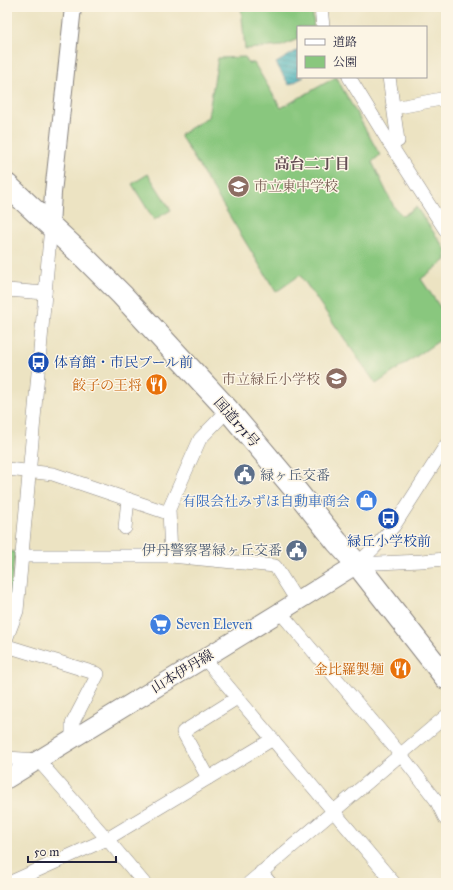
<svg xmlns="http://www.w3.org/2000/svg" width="453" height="890" viewBox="0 0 453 890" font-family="'IM FELL Great Primer','Noto Serif JP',serif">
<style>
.park{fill:#89c77e;stroke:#56745c}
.water{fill:url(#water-rules);stroke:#2e6778}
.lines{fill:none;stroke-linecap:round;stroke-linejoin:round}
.minor-casing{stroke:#87827e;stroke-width:14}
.tertiary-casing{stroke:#87827e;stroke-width:18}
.secondary-casing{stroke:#87827e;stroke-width:20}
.trunk-casing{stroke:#87827e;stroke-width:24}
.minor{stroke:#fff;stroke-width:13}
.tertiary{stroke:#fff;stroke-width:16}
.secondary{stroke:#fff;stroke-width:18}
.trunk{stroke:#fff;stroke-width:22}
.labels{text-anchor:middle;stroke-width:3;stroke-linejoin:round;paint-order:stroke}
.education-label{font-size:14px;fill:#785e54;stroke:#fcf5e5;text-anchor:start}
.transit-label{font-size:14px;fill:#164399;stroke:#fcf5e5;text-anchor:start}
.food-label{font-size:14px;fill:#c56008;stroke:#fcf5e5;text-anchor:end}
.street-label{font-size:14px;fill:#22223b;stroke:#fcf5e5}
.service-label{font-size:14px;fill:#4e5e75;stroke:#fcf5e5;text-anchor:start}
.shop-label{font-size:14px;fill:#366cbe;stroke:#fcf5e5;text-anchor:end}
.neighbourhood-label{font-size:15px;font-weight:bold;fill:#624d53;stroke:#fcf5e5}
</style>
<defs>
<pattern id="water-rules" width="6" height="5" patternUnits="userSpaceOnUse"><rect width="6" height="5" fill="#3bacb6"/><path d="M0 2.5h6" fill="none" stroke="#318c95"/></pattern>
</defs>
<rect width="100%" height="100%" fill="#fcf5e5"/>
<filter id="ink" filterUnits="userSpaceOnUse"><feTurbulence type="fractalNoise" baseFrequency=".025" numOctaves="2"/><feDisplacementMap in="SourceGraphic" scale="8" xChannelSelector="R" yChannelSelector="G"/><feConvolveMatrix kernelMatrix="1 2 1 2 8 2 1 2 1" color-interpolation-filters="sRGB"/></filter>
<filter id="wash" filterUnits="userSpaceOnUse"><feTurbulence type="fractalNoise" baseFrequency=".012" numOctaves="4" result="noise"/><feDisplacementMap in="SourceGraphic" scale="16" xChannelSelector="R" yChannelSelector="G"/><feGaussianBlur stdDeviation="0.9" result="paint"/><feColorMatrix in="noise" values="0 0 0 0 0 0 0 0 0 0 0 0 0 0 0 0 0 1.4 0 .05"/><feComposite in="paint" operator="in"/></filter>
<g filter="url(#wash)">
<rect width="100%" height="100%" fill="#ece3c2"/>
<g class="park">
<path d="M241 7H312L314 27H298V39L282 46 245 49Z"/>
<path d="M245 57 248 63H254L281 108 336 77 380 155 372 162 394 207 403 216 416 207 446 250V260L421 279 446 316V336L376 384 300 275 276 292 180 135 208 117 218 58Z"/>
<path d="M148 174 171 210 154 220 132 184Z"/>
<path d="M7 551 15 552 8 616 7 620Z"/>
</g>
<path class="water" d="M298 50V77H304L289 85 276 63Z"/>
</g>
<g filter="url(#ink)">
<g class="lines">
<defs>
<g id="minor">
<path d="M321 7 323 27"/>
<path d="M349 77 390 144 446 231"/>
<path d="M389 77 398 141 390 144"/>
<path d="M394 108 446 98"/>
<path d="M7 290 45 293"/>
<path d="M7 469 53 474 168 513"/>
<path d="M125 528 128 499"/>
<path d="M21 556H171L275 566 297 601"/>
<path d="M171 556 169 509 200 439 228 410"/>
<path d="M357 564 374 548 394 526 446 445"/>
<path d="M357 564 421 561 446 559"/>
<path d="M280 612 401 755 436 800 446 820"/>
<path d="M7 637 17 611 51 226"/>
<path d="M7 646 98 674 72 724V739"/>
<path d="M204 658 394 883"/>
<path d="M7 758 38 760 107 839 144 883"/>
<path d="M208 778 183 732 237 698"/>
<path d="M261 872 270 883"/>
<path d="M9 883 107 839 273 739"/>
<path d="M249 883 446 716"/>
</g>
<path id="tertiary" d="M51 226 53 193 73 7"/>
<path id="secondary" d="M7 779 280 612 357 564"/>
<path id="trunk" d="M7 185 84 257 122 295 228 410 298 493 337 542 357 564 446 678"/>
</defs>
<use href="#minor" class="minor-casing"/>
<use href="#tertiary" class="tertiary-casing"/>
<use href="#secondary" class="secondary-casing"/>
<use href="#trunk" class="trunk-casing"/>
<use href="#minor" class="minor"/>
<use href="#tertiary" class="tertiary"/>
<use href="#secondary" class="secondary"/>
<use href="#trunk" class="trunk"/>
</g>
</g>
<defs>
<symbol id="school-disc" viewBox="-11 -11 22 22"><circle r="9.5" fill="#8d6e63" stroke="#fcf5e5"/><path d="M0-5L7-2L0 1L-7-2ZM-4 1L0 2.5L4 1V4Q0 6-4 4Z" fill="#fff"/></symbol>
<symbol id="bus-disc" viewBox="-11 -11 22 22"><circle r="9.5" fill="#1a4fb4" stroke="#fcf5e5"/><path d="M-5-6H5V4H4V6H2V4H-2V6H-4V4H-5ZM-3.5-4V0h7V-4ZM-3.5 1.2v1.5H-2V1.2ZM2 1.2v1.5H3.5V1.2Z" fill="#fff"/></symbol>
<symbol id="restaurant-disc" viewBox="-11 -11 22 22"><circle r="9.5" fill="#e8710a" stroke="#fcf5e5"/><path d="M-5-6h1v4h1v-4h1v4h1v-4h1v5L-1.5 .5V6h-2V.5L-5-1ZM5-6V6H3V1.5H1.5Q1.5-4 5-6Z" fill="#fff"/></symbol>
<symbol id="civic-disc" viewBox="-11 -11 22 22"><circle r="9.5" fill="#5c6f8a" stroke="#fcf5e5"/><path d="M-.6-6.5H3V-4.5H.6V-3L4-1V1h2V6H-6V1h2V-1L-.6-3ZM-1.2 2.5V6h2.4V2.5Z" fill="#fff"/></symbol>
<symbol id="shop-disc" viewBox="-11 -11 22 22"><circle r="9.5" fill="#3f7fe0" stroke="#fcf5e5"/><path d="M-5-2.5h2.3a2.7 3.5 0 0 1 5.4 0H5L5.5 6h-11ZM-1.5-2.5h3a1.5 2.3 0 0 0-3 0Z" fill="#fff"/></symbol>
<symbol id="supermarket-disc" viewBox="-11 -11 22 22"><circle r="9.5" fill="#3f7fe0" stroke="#fcf5e5"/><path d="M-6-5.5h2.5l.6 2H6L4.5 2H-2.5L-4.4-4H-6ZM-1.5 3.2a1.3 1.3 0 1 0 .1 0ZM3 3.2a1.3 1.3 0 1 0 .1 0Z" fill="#fff"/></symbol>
</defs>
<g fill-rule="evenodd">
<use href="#school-disc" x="226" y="174" width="25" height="25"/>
<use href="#bus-disc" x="26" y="350" width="25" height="25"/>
<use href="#school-disc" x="324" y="366" width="25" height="25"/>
<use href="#restaurant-disc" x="144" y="372" width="25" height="25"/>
<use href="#civic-disc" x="232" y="462" width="25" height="25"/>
<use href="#shop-disc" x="354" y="488" width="25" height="25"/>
<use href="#bus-disc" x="376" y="506" width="25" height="25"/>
<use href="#civic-disc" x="284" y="538" width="25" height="25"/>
<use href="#supermarket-disc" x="148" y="612" width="25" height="25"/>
<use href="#restaurant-disc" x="388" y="656" width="25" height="25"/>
</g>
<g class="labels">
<g class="education-label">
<text x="254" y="191">市立東中学校</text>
<text x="320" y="384" text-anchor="end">市立緑丘小学校</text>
</g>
<g class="transit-label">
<text x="54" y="367">体育館・市民プール前</text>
<text x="389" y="546" text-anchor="middle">緑丘小学校前</text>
</g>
<g class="food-label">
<text x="142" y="390">餃子の王将</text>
<text x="384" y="674">金比羅製麺</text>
</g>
<g class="street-label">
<text transform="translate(237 422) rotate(49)" y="5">国道171号</text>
<text transform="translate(182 671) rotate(-31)" y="5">山本伊丹線</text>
</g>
<g class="service-label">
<text x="260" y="480">緑ヶ丘交番</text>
<text x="282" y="555" text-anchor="end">伊丹警察署緑ヶ丘交番</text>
</g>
<g class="shop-label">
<text x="350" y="506">有限会社みずほ自動車商会</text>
<text x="176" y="629" text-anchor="start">Seven Eleven</text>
</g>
<g class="neighbourhood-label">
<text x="312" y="169">高台二丁目</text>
</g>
</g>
<rect width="453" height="890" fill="none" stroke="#fcf5e5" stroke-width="24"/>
<rect x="297" y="26" width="130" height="52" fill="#fcf5e5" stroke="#a5a1a1"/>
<rect x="305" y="39" width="20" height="6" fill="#ffffff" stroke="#a5a1a1"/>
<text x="333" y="46" font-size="12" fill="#22223b">道路</text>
<rect x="305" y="56" width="20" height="12" fill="#89c77e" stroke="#a5a1a1"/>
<text x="333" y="66" font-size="12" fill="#22223b">公園</text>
<path d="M28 856v6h88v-6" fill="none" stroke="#22223b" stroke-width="2"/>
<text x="34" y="856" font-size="12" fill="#22223b" stroke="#fcf5e5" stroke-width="3" paint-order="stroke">50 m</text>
</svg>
